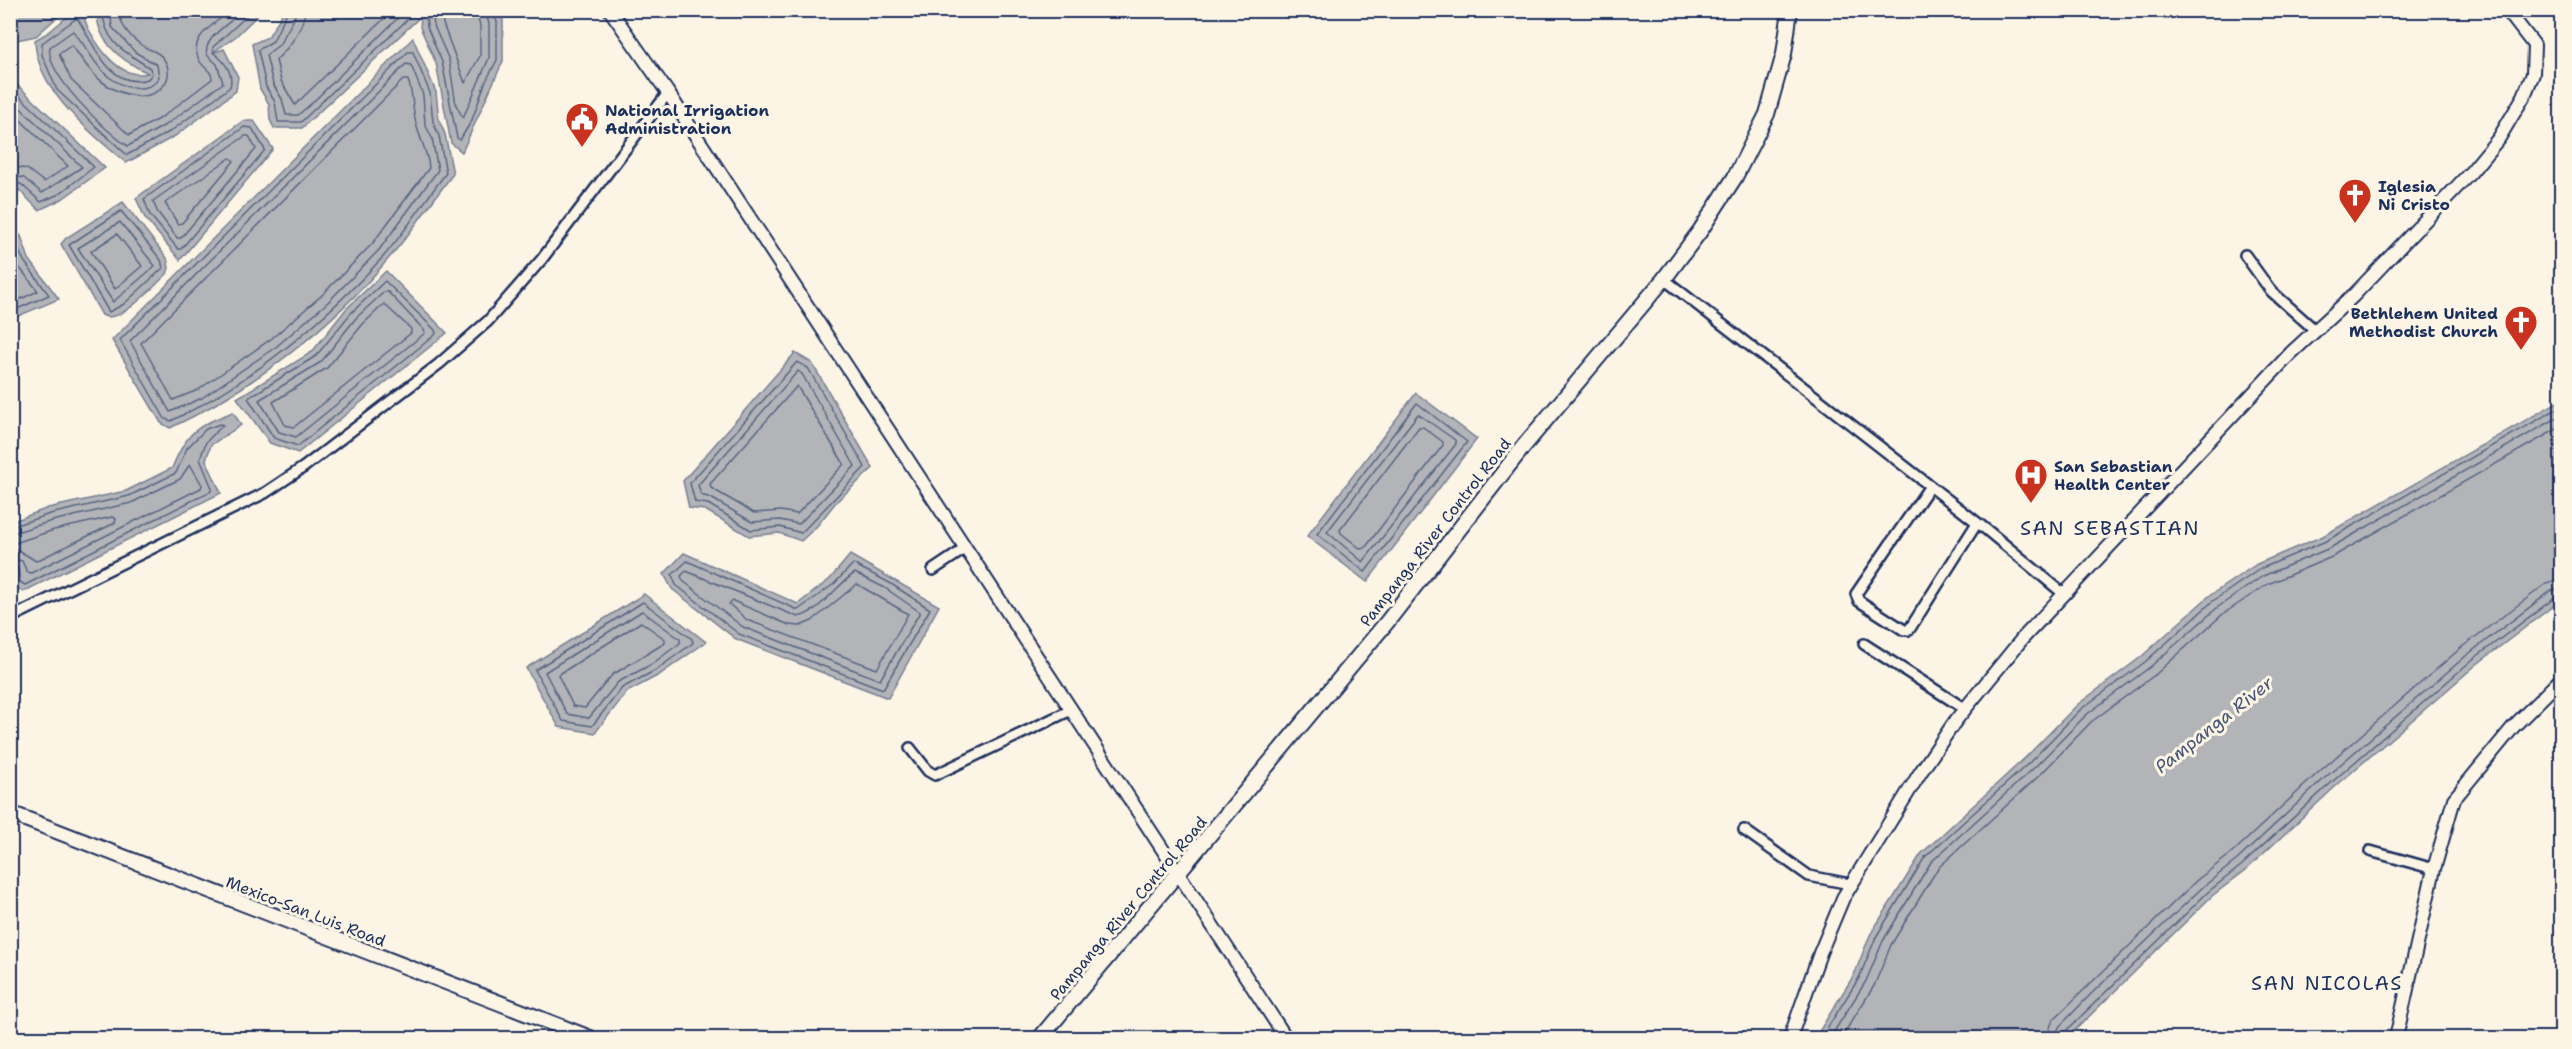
<svg xmlns="http://www.w3.org/2000/svg" width="2572" height="1049" viewBox="0 0 2572 1049" font-family="'Shantell Sans',sans-serif">
<style>
.water{fill:#b2b4b8;stroke:#767f94;stroke-width:1.5}
.lines{fill:none;stroke-linecap:round;stroke-linejoin:round}
.shore{stroke:#576482;stroke-width:1.5}
.minor-casing{stroke:#1b2f5e;stroke-width:14}
.tertiary-casing{stroke:#1b2f5e;stroke-width:16}
.secondary-casing{stroke:#1b2f5e;stroke-width:18}
.minor{stroke:#fcf5e5;stroke-width:9}
.tertiary{stroke:#fcf5e5;stroke-width:12}
.secondary{stroke:#fcf5e5;stroke-width:14}
.labels{text-anchor:middle;stroke-width:6;stroke-linejoin:round;paint-order:stroke}
.poi-label{font-size:16px;font-weight:bold;fill:#1b2f5e;stroke:#fcf5e5;text-anchor:start}
.street-label{font-size:16px;fill:#1b2f5e;stroke:#fcf5e5}
.water-label{font-size:18px;font-style:italic;fill:#485779;stroke:#fcf5e5}
.quarter-label{font-size:20px;letter-spacing:1.5px;fill:#1b2f5e;stroke:#fcf5e5}
</style>
<rect width="100%" height="100%" fill="#fcf5e5"/>
<filter id="ink" filterUnits="userSpaceOnUse"><feTurbulence type="fractalNoise" baseFrequency=".0167" numOctaves="2"/><feDisplacementMap in="SourceGraphic" scale="12" xChannelSelector="R" yChannelSelector="G"/><feConvolveMatrix kernelMatrix="1 2 1 2 8 2 1 2 1" color-interpolation-filters="sRGB"/></filter>
<g filter="url(#ink)">
<g class="water">
<path d="M10 11 11 10 64 11 36 36 17 40 11 35Z"/>
<path d="M74 11H80C85 16 85 22 88 28 100 50 120 80 148 73 122 61 96 42 97 11H262L235 37 212 53 224 49 238 77 236 91 175 136 126 163C90 132 36 90 35 40L49 32Z"/>
<path d="M497 11 503 20V61L462 152 451 143 436 63 420 27 421 16 302 128H274L270 120 269 104 260 89 252 44 268 37 284 11Z"/>
<path d="M413 38 436 92 439 120 445 134 453 174C431 202 412 232 389 258 331 328 252 389 170 428L161 423 112 340Z"/>
<path d="M11 79 105 168 62 199 39 210 18 189 11 188Z"/>
<path d="M243 121H254L273 149 180 260 145 218 136 198Z"/>
<path d="M123 202 167 258 169 268 167 274C154 286 119 326 102 315L61 244 66 238Z"/>
<path d="M10 224 21 236 29 259 59 299 11 319Z"/>
<path d="M386 271 447 333 298 453 270 443 237 398 312 352 346 309Z"/>
<path d="M795 353 812 363 873 468 836 502 817 526 801 541 779 533 749 536 705 510 689 508 683 481Z"/>
<path d="M1416 393 1477 439 1367 582 1307 536Z"/>
<path d="M2561 400V600L2476 665 2336 786 2246 870 2212 896 2067 1038H1815L1854 975 1870 935 1921 854 2026 757 2077 705 2141 657 2209 596 2257 564 2323 536Z"/>
<path d="M233 412 241 425 211 445 206 460 221 493 23 592 14 586 11 522 48 508 126 491 172 468C187 431 197 426 233 412Z"/>
<path d="M684 553 798 604 830 579 850 555 939 606 888 698 736 639 672 589 664 574Z"/>
<path d="M644 594 706 642 659 675 627 692 595 733 559 727 526 668Z"/>
</g>
<g class="lines">
<g class="shore">
<path d="M102 10C106 45 124 51 150 68L152 74 148 79C109 91 93 41 77 18L42 43V55L57 90 127 155 171 131 230 87C234 73 224 61 214 53L213 47 253 10"/>
<path d="M110 10 112 27 135 52 157 65 159 77C155 85 149 88 139 88 100 85 95 56 73 31L50 47C44 73 107 133 128 146L167 124 223 83 217 64 207 55C202 38 231 23 243 10"/>
<path d="M119 10C120 24 129 36 140 44 147 50 157 50 163 58 178 78 158 98 138 96 105 93 89 71 72 45L59 54 71 80 129 135 162 117 212 79C212 70 203 68 199 60 187 36 217 24 230 10"/>
<path d="M288 10 273 41 258 50 266 87 275 102 278 122H301L414 13 420 11 426 16 427 27 442 62 457 138 460 140 472 120 485 83 497 60V22L492 10"/>
<path d="M296 10 294 19 279 45 266 55 273 84 282 99 286 115H298L312 103 406 10"/>
<path d="M305 10C304 28 288 49 276 60L281 81 295 105 393 10"/>
<path d="M432 10 434 26 449 60 456 105 463 118 489 58V24L485 10"/>
<path d="M442 10 443 24 465 83 480 56V26L476 10"/>
<path d="M408 52H413L430 93 433 122 439 136 446 173C425 200 406 231 383 257 323 322 252 382 171 421L165 419 120 340Z"/>
<path d="M406 64 411 65 423 95 425 124 432 138 438 170 379 250 328 302 277 346 202 398 170 412 130 341Z"/>
<path d="M403 80H408C414 96 412 112 417 127 421 141 428 154 429 168L372 244 322 295 271 339 198 390 173 400 141 343Z"/>
<path d="M10 87 94 167 59 194 41 202 21 184 10 183"/>
<path d="M10 98 82 167 42 193 24 178 10 175"/>
<path d="M10 110 68 166 44 182 27 169 10 166"/>
<path d="M244 127 252 128 265 150 181 249H178L150 215 144 199Z"/>
<path d="M245 136H249L256 149 181 238H177L157 211 153 201Z"/>
<path d="M230 158 234 161 182 223 178 224 165 203Z"/>
<path d="M121 211 161 260 163 268 124 304 109 312 69 245Z"/>
<path d="M120 222 155 266 113 302 78 248Z"/>
<path d="M10 233 24 261 49 295 10 312"/>
<path d="M117 234 142 266 115 289 91 251Z"/>
<path d="M10 250 19 267 38 291 10 304"/>
<path d="M385 281 435 330 436 334 298 446 274 438 248 398 316 356 351 313Z"/>
<path d="M384 292H388L424 330 425 333 296 437 279 432 259 400 321 362 356 318Z"/>
<path d="M384 304 411 329V333L294 427 285 425 273 402 327 368 363 324Z"/>
<path d="M797 362 808 368 865 467 801 533 780 527 751 530 708 504 695 502 690 483Z"/>
<path d="M798 371 802 374 855 466 799 524 780 520 752 522 711 498 701 495 698 485Z"/>
<path d="M797 386 844 464 797 514 781 511 754 513 711 488 710 484Z"/>
<path d="M1417 403 1467 442 1365 572 1317 534Z"/>
<path d="M1418 414 1455 440 1456 444 1363 562 1327 532Z"/>
<path d="M1419 427H1423L1443 442V445L1365 548 1361 549 1341 533 1340 530Z"/>
<path d="M112 517 116 519 115 523 36 561 13 547 15 543 54 530Z"/>
<path d="M10 527 50 514 129 496 176 473 187 448 206 429 220 424 223 425 206 442 200 459 212 488 211 491 25 585 20 582 18 568 10 565"/>
<path d="M10 534 52 521 131 503 180 479 190 464 202 485 201 488 31 573 27 572 22 561 10 558"/>
<path d="M687 561 798 610 834 584 853 564 888 582 930 609 883 689 739 634 676 585 672 575Z"/>
<path d="M686 571 798 617C821 612 837 584 855 573L885 588 920 612 880 680 743 627 683 581 681 576Z"/>
<path d="M857 584 908 614 877 669 747 620 729 604 733 601 789 625 800 626 812 621Z"/>
<path d="M643 602 692 639 693 643 656 670 622 688 592 726 563 721 535 670Z"/>
<path d="M642 611 680 639V643L652 664 618 682 589 718 567 714 545 672Z"/>
<path d="M641 622 665 639V643L612 675 585 708 573 706 558 675Z"/>
<path d="M1821 1038 1859 978 1876 937 1925 857 2030 762 2081 709 2145 662 2213 601 2260 569 2326 541 2562 406"/>
<path d="M1830 1038 1866 981 1883 941 1931 862 2035 767 2086 715 2150 667 2218 607 2263 576 2330 548 2562 415"/>
<path d="M1841 1038 1874 986 1891 945 1938 868 2041 774 2091 722 2156 674 2223 614 2268 584 2334 556 2562 426"/>
<path d="M2046 1038 2053 1020 2197 880 2232 853 2321 770 2462 647 2546 584 2562 579"/>
<path d="M2055 1038 2059 1027 2091 994 2204 886 2237 860 2327 776 2467 655 2551 591 2562 588"/>
<path d="M2063 1038 2065 1032 2208 892 2242 865 2332 782 2472 660 2556 597 2562 596"/>
</g>
<defs>
<g id="minor">
<path d="M2245 255 2271 291 2316 331"/>
<path d="M1664 279 1988 531 2064 594"/>
<path d="M1930 486 1856 594 1859 601 1904 630H1909L1977 523"/>
<path d="M933 570 966 548"/>
<path d="M10 618 265 493 304 467 439 364 488 321 542 259 668 93"/>
<path d="M1864 644 1965 709"/>
<path d="M910 748 928 771 935 775 1071 710"/>
<path d="M1744 830 1809 876 1850 884"/>
<path d="M2370 851 2434 869"/>
</g>
<g id="tertiary">
<path d="M610 10 668 93 1286 1038"/>
<path d="M1790 1038 1820 953 1843 898 1920 773 1956 720 2022 639 2291 353 2353 296 2471 172 2499 138 2524 96 2533 74 2534 45 2507 10"/>
<path d="M2396 1038 2434 869 2454 799 2514 726 2562 678"/>
</g>
<g id="secondary">
<path d="M10 813 590 1038"/>
<path d="M1040 1038 1387 622 1523 447 1664 279 1700 231 1735 177 1767 114 1784 54 1790 10"/>
</g>
</defs>
<use href="#minor" class="minor-casing"/>
<use href="#tertiary" class="tertiary-casing"/>
<use href="#secondary" class="secondary-casing"/>
<use href="#minor" class="minor"/>
<use href="#tertiary" class="tertiary"/>
<use href="#secondary" class="secondary"/>
</g>
</g>
<defs>
<symbol id="civic-pin" viewBox="-11 -11 22 30"><path d="M0 17L-7.5 6A9.5 9.5 0 1 1 7.5 6Z" fill="#c8321e" stroke="#fcf5e5"/><path d="M-.6-6.5H3V-4.5H.6V-3L4-1V1h2V6H-6V1h2V-1L-.6-3ZM-1.2 2.5V6h2.4V2.5Z" fill="#fff"/></symbol>
<symbol id="church-pin" viewBox="-11 -11 22 30"><path d="M0 17L-7.5 6A9.5 9.5 0 1 1 7.5 6Z" fill="#c8321e" stroke="#fcf5e5"/><path d="M-1.2-6h2.4v3.5h3.3v2.4h-3.3V6h-2.4V-.1h-3.3v-2.4h3.3Z" fill="#fff"/></symbol>
<symbol id="hospital-pin" viewBox="-11 -11 22 30"><path d="M0 17L-7.5 6A9.5 9.5 0 1 1 7.5 6Z" fill="#c8321e" stroke="#fcf5e5"/><path d="M-5-5h3v3.5h4V-5h3V5h-3V1.5h-4V5h-3Z" fill="#fff"/></symbol>
</defs>
<g fill-rule="evenodd">
<use href="#civic-pin" x="563" y="100" width="38" height="52"/>
<use href="#church-pin" x="2336" y="176" width="38" height="52"/>
<use href="#church-pin" x="2502" y="303" width="38" height="52"/>
<use href="#hospital-pin" x="2012" y="456" width="38" height="52"/>
</g>
<g class="labels">
<g class="poi-label">
<text x="605" y="116">National Irrigation<tspan x="605" dy="18">Administration</tspan></text>
<text x="2378" y="192">Iglesia<tspan x="2378" dy="18">Ni Cristo</tspan></text>
<text x="2498" y="319" text-anchor="end">Bethlehem United<tspan x="2498" dy="18">Methodist Church</tspan></text>
<text x="2054" y="472">San Sebastian<tspan x="2054" dy="18">Health Center</tspan></text>
</g>
<g class="street-label">
<text transform="translate(1435 532) rotate(-52)" y="6">Pampanga River Control Road</text>
<text transform="translate(1128 908) rotate(-50)" y="6">Pampanga River Control Road</text>
<text transform="translate(306 911) rotate(21)" y="6">Mexico-San Luis Road</text>
</g>
<g class="water-label">
<text transform="translate(2214 725) rotate(-38)" y="6">Pampanga River</text>
</g>
<g class="quarter-label">
<text x="2110" y="535">SAN SEBASTIAN</text>
<text x="2327" y="990">SAN NICOLAS</text>
</g>
</g>
<rect width="2572" height="1049" fill="none" stroke="#fcf5e5" stroke-width="36"/>
<rect x="18" y="18" width="2536" height="1013" fill="none" stroke="#1b2f5e" stroke-width="2" filter="url(#ink)"/>
</svg>
